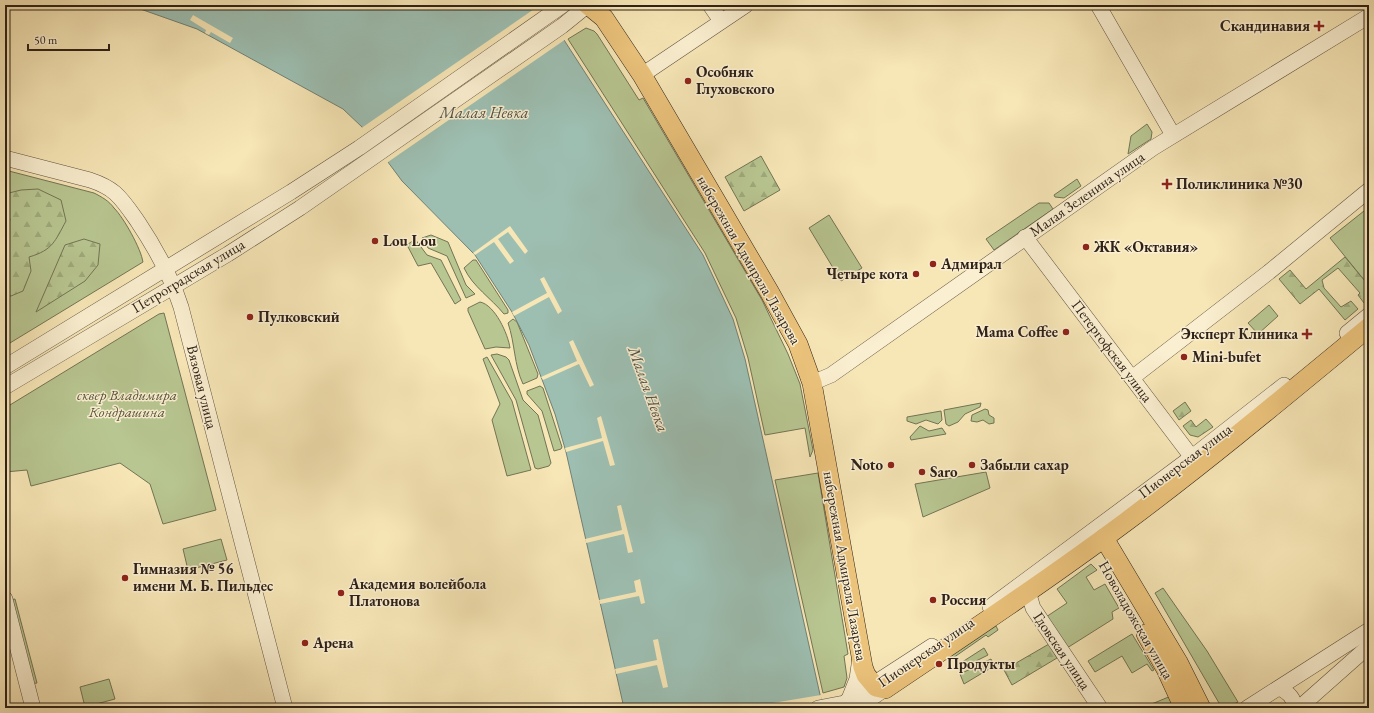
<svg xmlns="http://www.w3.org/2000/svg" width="1374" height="713" viewBox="0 0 1374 713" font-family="'EB Garamond',serif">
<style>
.green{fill:#b8c691;stroke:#737455}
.forest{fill:url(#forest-firs);stroke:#737455}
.water{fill:#9dbfb2;stroke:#718075}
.pier{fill:#f7e6b6}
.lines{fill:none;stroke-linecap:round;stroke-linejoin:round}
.minor-casing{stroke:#605240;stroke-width:16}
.major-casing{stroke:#2e2119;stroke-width:20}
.minor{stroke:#faefd0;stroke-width:15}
.major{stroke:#ecc37b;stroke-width:19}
.poi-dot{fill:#8f2418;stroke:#faefd0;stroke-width:1.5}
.labels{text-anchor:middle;stroke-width:3;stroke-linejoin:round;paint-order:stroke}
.poi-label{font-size:15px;font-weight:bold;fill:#2e2119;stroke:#faefd0;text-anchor:start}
.street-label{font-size:15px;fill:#2e2119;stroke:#faefd0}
.park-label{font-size:15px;font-style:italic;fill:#57533d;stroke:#faefd0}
.water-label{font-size:16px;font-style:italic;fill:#4f5047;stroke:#faefd0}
</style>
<defs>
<pattern id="forest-firs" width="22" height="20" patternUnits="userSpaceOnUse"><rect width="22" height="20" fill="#b8c691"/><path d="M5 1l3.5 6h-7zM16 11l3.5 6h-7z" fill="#9eaa7c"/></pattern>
</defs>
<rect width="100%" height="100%" fill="#f7e6b6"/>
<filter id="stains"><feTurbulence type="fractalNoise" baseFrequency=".005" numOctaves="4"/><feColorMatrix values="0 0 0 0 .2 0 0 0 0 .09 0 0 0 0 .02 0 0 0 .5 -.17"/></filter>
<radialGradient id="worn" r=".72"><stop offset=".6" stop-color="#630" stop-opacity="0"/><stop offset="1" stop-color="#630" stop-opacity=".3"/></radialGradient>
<g class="green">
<path d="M586 28 594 31 597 34 639 100 643 98 762 300 788 354 800 384 813 450 810 457 805 428 765 435 748 358 736 318 705 253 568 39Z"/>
<path d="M1147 124 1152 132 1151 139 1128 154 1131 136Z"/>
<path d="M5 170 94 193C102 197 109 201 114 208 124 218 141 249 143 262L5 346Z"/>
<path d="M1077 179 1081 186 1064 198 1055 197 1054 195Z"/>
<path d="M1039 203H1049L1053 209 994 250 986 239Z"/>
<path d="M1369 207V286L1330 238Z"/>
<path d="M829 215 862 268 841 281 809 228Z"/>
<path d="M431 235 448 242 466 285 475 294 466 298 447 256 428 248 422 238Z"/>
<path d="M415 239 427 255 441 260 461 300 455 304 431 263 418 266 407 245Z"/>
<path d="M473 260H476L508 310V313L504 314C491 298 473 287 464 268Z"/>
<path d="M480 302C495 305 508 334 510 348L496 347 485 349 468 311V308Z"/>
<path d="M1269 305 1278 316 1258 334 1248 323Z"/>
<path d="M164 313 216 510 163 524 150 484 120 463 31 486 27 470 5 472V408L159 314Z"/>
<path d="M513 319 517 322 538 374 537 378 523 384C514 365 515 343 508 323Z"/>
<path d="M497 354 506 357 509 360 523 400 538 415 551 463 549 466 538 469 535 468 516 400 491 355Z"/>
<path d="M487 357 512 401 531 470 507 476 492 420 500 404 483 359Z"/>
<path d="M540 386 543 388 562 447 561 449 554 451 542 411 527 394V391Z"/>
<path d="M981 403 980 407 965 414 958 422 949 426 946 424 944 410Z"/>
<path d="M985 409 988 410 989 415 994 418V423L989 424 983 420 977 422 971 421 972 415Z"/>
<path d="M941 411 942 420 938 424 926 420 916 424 907 421V417Z"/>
<path d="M920 426 929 431 942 428 946 434 911 440 910 437Z"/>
<path d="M986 472 990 488 923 517 915 484Z"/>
<path d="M818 473 848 654 844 656 847 678 844 687 823 693 775 480Z"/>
<path d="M221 539 227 560 188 570 183 549Z"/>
<path d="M1091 564 1097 570 1086 577 1094 590 1105 584 1119 608 1112 612 1113 619 1067 648 1046 617 1067 603 1057 589Z"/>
<path d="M1163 588 1207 651 1238 702 1225 708 1219 703 1155 593Z"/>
<path d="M15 599 37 683 31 684 9 600Z"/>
<path d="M996 626 998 630 988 637 986 635 950 660V657Z"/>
<path d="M1132 634 1154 670 1152 671 1147 664 1132 673 1122 656 1095 672 1088 661Z"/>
<path d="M984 648 988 655 958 670 956 666Z"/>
<path d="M991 659 994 666 964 684 960 674Z"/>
<path d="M109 679 115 699 85 707 80 687Z"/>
</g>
<g class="forest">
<path d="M761 156 780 190 744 211 725 177Z"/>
<path d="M38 189 61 200 66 221C55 241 53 250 29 257L31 271 23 291 11 296 5 295V242L10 219 5 213V194L21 190Z"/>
<path d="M84 239 100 244 98 265 85 281 36 312 65 245Z"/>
<path d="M1345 257 1369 286V299L1364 303 1358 295 1360 293 1338 268 1322 280 1324 288 1341 307 1351 301 1358 309 1345 320 1319 289 1300 304 1279 279 1290 270 1306 289Z"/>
<path d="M1185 402 1191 411 1179 420 1173 411Z"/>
<path d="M1206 419 1213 427 1198 437 1190 435 1183 426 1191 420 1196 427Z"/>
<path d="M1049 644 1057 658 1012 685 1004 670Z"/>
<path d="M1171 696 1176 708H1142Z"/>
</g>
<path class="water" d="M129 5H540L564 40 703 255 733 319 745 359 823 708H624L566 452 555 414 529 345 512 312 475 255 402 181 362 127 343 109 197 29Z"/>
<g class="pier">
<path d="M540 5H542L566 39 388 162 387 165 360 129Z"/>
<path d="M193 15 233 38 230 43 211 32 209 35 205 33 206 30 190 20Z"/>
<path d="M510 226 528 251 525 254 508 232 498 239 514 261 510 264 494 242 475 255 473 253Z"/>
<path d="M544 277 562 311 558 314 549 297 514 316 512 312 547 293 540 279Z"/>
<path d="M573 340 594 385 590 387 579 364 543 380 541 377 577 361 569 342Z"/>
<path d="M601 416 615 465 610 466 603 441 566 452 565 448 602 438 597 418Z"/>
<path d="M621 505 633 552 628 553 624 534 586 543 585 539 622 530 617 506Z"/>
<path d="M640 579 645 603 641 604 639 596 600 604 599 600 636 592 634 581Z"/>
<path d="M658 639 668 687 663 688 657 665 616 674 615 669 657 660 653 640Z"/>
<path d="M821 695 823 708H743Z"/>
</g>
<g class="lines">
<defs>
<g id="minor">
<path d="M710 5 721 21"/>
<path d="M1098 5 1173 135"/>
<path d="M642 75 746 5"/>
<path d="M5 158 90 180C99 183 108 187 115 193 124 201 131 212 138 222 156 249 171 276 181 307L285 708"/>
<path d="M1025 237 1197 464"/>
<path d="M1347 333 1369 315"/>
<path d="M5 367 291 192 359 148 563 5"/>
<path d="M1132 378 1269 272 1369 190"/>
<path d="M812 383 831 375 1153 148 1369 16"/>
<path d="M5 387 228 254 300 208 562 26 588 5"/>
<path d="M1028 591 1033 608 1100 708"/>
<path d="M5 599 33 708"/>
<path d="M990 607 1192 457 1284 385"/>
<path d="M1279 688C1288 692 1294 697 1295 708"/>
<path d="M849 699 857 679 860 658"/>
<path d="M818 708 844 703 932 646"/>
<path d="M857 708 885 689"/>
<path d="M1247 708 1369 630"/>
<path d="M1299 708 1369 646"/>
</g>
<g id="major">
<path d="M588 5 604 18 642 75 770 293 798 344 812 383 863 667 866 675 876 687 885 689C967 634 1049 579 1127 521 1210 459 1289 393 1369 327"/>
<path d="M1104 538 1178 662 1201 708"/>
<path d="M1146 634 1166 669 1184 708"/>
</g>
</defs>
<use href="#minor" class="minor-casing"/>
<use href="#major" class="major-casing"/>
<use href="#minor" class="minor"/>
<use href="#major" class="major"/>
</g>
<g class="poi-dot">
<path d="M1317 20h4v4h4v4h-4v4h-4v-4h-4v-4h4z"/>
<circle cx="688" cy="81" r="4"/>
<path d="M1165 178h4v4h4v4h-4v4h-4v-4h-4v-4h4z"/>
<circle cx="375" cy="241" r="4"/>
<circle cx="1086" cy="247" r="4"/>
<circle cx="933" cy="264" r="4"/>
<circle cx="916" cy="274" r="4"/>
<circle cx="250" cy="317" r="4"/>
<circle cx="1066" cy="332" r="4"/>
<path d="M1305 328h4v4h4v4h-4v4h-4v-4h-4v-4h4z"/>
<circle cx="1184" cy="357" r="4"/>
<circle cx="891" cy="465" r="4"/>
<circle cx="972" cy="465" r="4"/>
<circle cx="922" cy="472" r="4"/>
<circle cx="125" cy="578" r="4"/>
<circle cx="341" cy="593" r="4"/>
<circle cx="933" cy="600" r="4"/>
<circle cx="305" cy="643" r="4"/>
<circle cx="939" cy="664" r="4"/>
</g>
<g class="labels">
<g class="poi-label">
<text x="1310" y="31" text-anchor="end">Скандинавия</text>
<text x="696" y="77">Особняк<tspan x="696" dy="17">Глуховского</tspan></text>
<text x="1176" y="189">Поликлиника №30</text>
<text x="383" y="246">Lou Lou</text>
<text x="1094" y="252">ЖК «Октавия»</text>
<text x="941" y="269">Адмирал</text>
<text x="908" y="279" text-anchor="end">Четыре кота</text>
<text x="258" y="322">Пулковский</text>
<text x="1058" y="337" text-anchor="end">Mama Coffee</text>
<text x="1298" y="339" text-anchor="end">Эксперт Клиника</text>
<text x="1192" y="362">Mini-bufet</text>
<text x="883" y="470" text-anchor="end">Noto</text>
<text x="980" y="470">Забыли сахар</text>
<text x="930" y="477">Saro</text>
<text x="133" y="574">Гимназия № 56<tspan x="133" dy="17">имени М. Б. Пильдес</tspan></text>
<text x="349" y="589">Академия волейбола<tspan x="349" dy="17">Платонова</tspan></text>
<text x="941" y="605">Россия</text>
<text x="313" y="648">Арена</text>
<text x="947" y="669">Продукты</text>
</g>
<g class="street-label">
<text transform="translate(1087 194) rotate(-35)" y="5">Малая Зеленина улица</text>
<text transform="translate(749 260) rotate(60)" y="5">набережная Адмирала Лазарева</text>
<text transform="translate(188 276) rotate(-31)" y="5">Петроградская улица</text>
<text transform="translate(1112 351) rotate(53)" y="5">Петергофская улица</text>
<text transform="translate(202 387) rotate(76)" y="5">Вязовая улица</text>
<text transform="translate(1185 461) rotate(-37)" y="5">Пионерская улица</text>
<text transform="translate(845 566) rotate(80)" y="5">набережная Адмирала Лазарева</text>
<text transform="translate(1136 620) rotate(60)" y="5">Новоладожская улица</text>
<text transform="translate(1062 651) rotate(56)" y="5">Гдовская улица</text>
<text transform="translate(926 652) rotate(-34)" y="5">Пионерская улица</text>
</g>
<g class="park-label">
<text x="127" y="400">сквер Владимира<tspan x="127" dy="17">Кондрашина</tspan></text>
</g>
<g class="water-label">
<text x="484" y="118">Малая Невка</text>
<text transform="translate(649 389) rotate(70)" y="6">Малая Невка</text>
</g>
</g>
<rect width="1374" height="713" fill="none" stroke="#f7e6b6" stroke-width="20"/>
<rect x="6" y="6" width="1362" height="701" fill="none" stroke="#2e2119" stroke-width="2"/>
<rect x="10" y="10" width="1354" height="693" fill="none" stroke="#2e2119"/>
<path d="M28 44v6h81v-6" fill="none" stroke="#2e2119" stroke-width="2"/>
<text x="34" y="44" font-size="12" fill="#2e2119" stroke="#faefd0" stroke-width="3" paint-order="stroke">50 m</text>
<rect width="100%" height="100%" filter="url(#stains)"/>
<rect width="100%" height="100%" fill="url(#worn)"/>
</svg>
